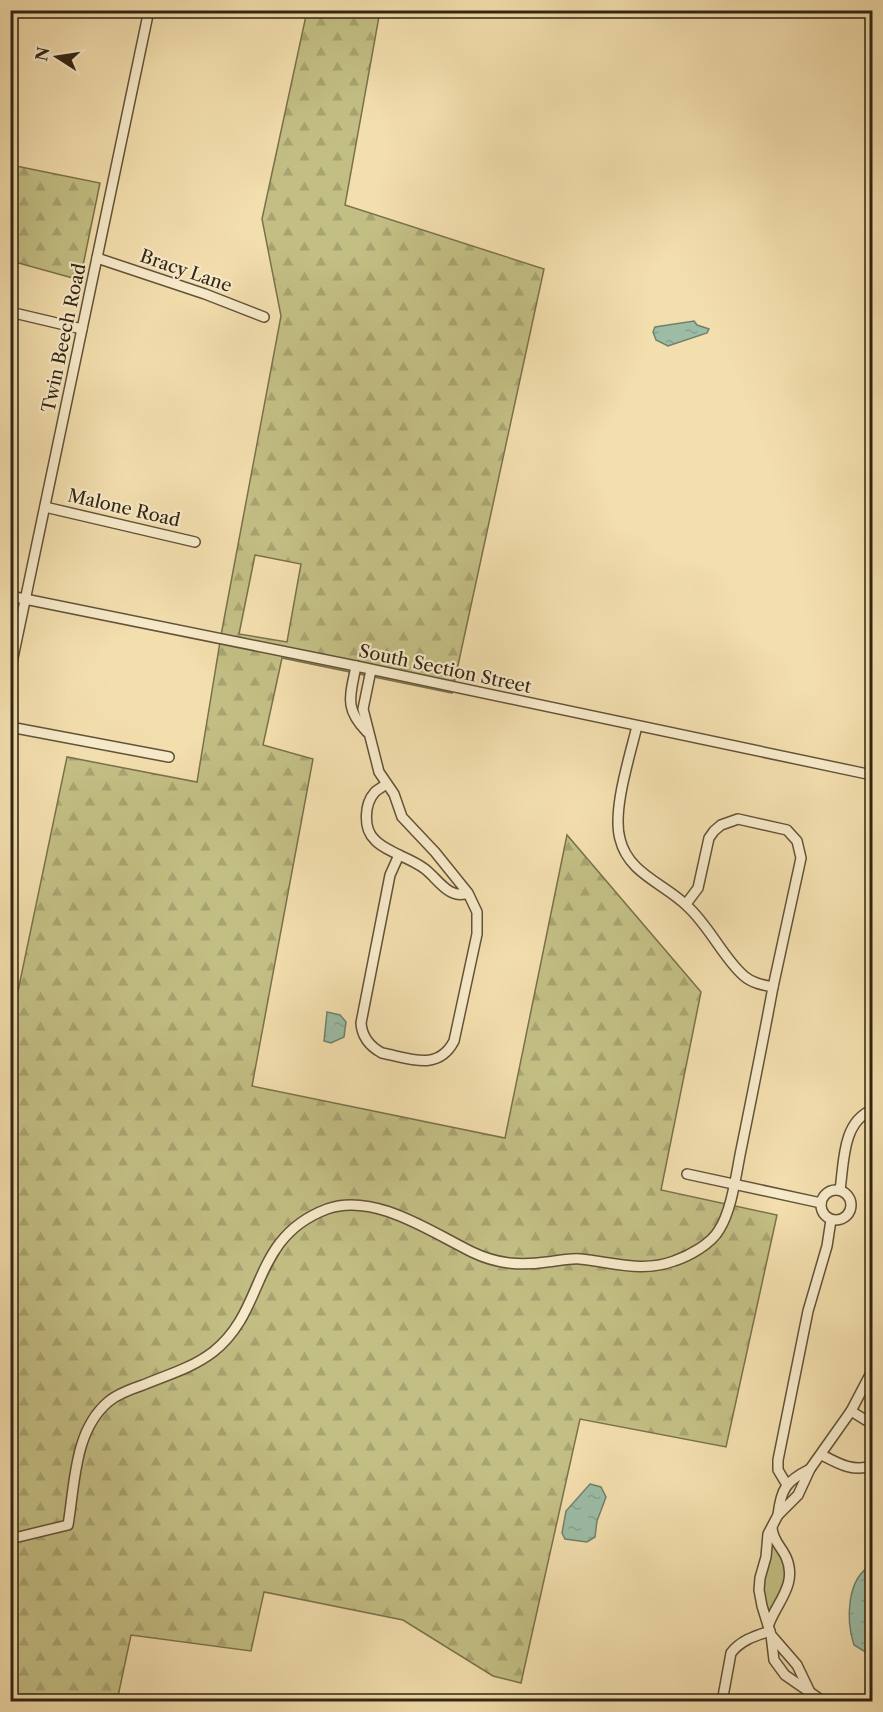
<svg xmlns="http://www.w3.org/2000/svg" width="883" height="1712" viewBox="0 0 883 1712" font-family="'Libre Caslon Text',serif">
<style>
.grass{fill:#c3bf84;stroke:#7a724b;stroke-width:1.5}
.forest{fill:url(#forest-firs);stroke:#7a724b;stroke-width:1.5;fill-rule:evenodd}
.water{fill:url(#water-ripples);stroke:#72806b;stroke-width:1.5}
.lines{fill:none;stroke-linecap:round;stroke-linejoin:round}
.minor-casing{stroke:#625339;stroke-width:12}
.minor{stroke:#f7eaca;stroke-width:9}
.labels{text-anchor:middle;stroke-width:4.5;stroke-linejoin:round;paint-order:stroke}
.street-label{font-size:18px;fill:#322512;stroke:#f7eaca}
</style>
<defs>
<pattern id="forest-firs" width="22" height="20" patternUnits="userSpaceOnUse" patternTransform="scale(1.5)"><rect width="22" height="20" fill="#c3bf84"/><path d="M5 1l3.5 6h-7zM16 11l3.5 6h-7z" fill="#a8a471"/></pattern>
<pattern id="water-ripples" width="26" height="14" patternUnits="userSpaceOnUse" patternTransform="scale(1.5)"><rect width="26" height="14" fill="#9cbca6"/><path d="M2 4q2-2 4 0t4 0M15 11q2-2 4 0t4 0" fill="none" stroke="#87a18e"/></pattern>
</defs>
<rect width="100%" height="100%" fill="#f3dead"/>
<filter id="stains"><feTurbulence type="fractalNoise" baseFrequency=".00333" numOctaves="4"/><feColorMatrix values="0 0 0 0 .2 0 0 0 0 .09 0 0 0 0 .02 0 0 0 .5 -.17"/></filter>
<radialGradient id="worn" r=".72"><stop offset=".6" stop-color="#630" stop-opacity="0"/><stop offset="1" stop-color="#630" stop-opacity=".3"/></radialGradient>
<path class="grass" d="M772 1542 786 1565 784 1592 768 1615 762 1591 769 1550Z"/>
<g class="forest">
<path d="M307 11H380L345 205 544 269 452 693 282 658 263 745 313 759 252 1086 505 1138 567 835 701 992 661 1190 777 1215 726 1447 580 1419 521 1683 493 1676 403 1620 264 1592 251 1651 131 1635 117 1701H11L10 1194 14 1178 10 1176V990L18 991 67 757 197 782 222 630 281 316 262 219ZM255 555 301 564 287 642 239 634Z"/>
<path d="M11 165 100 183 80 280 11 261Z"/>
</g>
<g class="water">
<path d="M694 321 697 325 709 329 707 333 668 346 656 340 653 332 655 327Z"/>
<path d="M327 1012 340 1015 346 1022 344 1037 331 1043 324 1041Z"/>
<path d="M590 1484 601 1487 606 1497 597 1521 595 1537 587 1542 565 1539 562 1533 566 1511Z"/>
<path d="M872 1565V1656L854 1645C846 1621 846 1578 872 1565Z"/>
</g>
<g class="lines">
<defs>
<g id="minor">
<path d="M97 258 205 294 264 317"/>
<path d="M10 312 82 329"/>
<path d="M45 507 195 542"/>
<path d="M10 596 356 666 872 775"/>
<path d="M356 666C350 697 344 708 367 732"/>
<path d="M371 670 363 709 379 772 394 794 402 817 435 852 468 893 477 912V934L454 1041C438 1072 409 1058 382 1053 369 1046 362 1037 361 1023L390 875 399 855C408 859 417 863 425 869 438 879 449 900 468 893"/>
<path d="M10 672 149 10"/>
<path d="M637 726C630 756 612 810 620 839 628 873 663 883 686 905 709 925 723 958 744 976 752 983 763 985 773 987L801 858 797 841 787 830 738 819 721 825 714 831 709 838 698 888 686 904"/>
<path d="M10 727 169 757"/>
<path d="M386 784C383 787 378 789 375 792 364 804 363 829 375 840 381 847 392 851 399 855"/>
<path d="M687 1174 821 1203"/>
<circle cx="836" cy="1205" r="15"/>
<path d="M840 1190C844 1163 842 1122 872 1110"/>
<path d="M851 1411 872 1424"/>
<path d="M822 1455C839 1464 853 1472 872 1466"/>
<path d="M787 1485 778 1470V1460L808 1311 827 1246 831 1220"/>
<path d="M778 1515C781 1489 786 1481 810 1469"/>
<path d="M10 1539 68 1525C75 1484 74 1431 108 1402 117 1394 131 1389 143 1385 167 1375 192 1368 213 1352 267 1310 250 1238 327 1209 374 1192 431 1232 472 1252 497 1264 520 1266 547 1262 558 1261 570 1258 580 1259 612 1262 642 1273 674 1261 689 1256 711 1244 719 1230 732 1210 736 1174 741 1150 752 1096 763 1041 773 987"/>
<path d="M769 1624C777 1602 798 1584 786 1557 781 1546 773 1541 772 1528"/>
<path d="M771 1635 797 1665 809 1690"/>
<path d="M722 1702 731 1653C741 1640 755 1636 770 1631"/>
<path d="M824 1702 785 1675 774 1660 771 1635 762 1606 759 1590 760 1578 766 1557 768 1534 778 1515 798 1495 810 1469 851 1411 872 1371"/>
</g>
</defs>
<use href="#minor" class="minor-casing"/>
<use href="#minor" class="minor"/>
</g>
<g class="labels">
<g class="street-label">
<text transform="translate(186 271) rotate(19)" y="6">Bracy Lane</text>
<text transform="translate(64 338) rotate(-78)" y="6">Twin Beech Road</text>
<text transform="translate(124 508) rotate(13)" y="6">Malone Road</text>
<text transform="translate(445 669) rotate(12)" y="6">South Section Street</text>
</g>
</g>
<rect width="883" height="1712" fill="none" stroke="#f3dead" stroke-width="36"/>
<rect x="12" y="12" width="859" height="1688" fill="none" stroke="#322512" stroke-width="3"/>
<rect x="18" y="18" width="847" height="1676" fill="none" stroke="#322512" stroke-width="1.5"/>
<g transform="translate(57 57) rotate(282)" stroke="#f7eaca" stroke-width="4.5" paint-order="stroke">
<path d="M0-4.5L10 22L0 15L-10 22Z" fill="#322512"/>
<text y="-9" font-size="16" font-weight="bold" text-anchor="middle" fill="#322512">N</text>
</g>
<rect width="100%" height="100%" filter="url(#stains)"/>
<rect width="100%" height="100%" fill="url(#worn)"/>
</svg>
